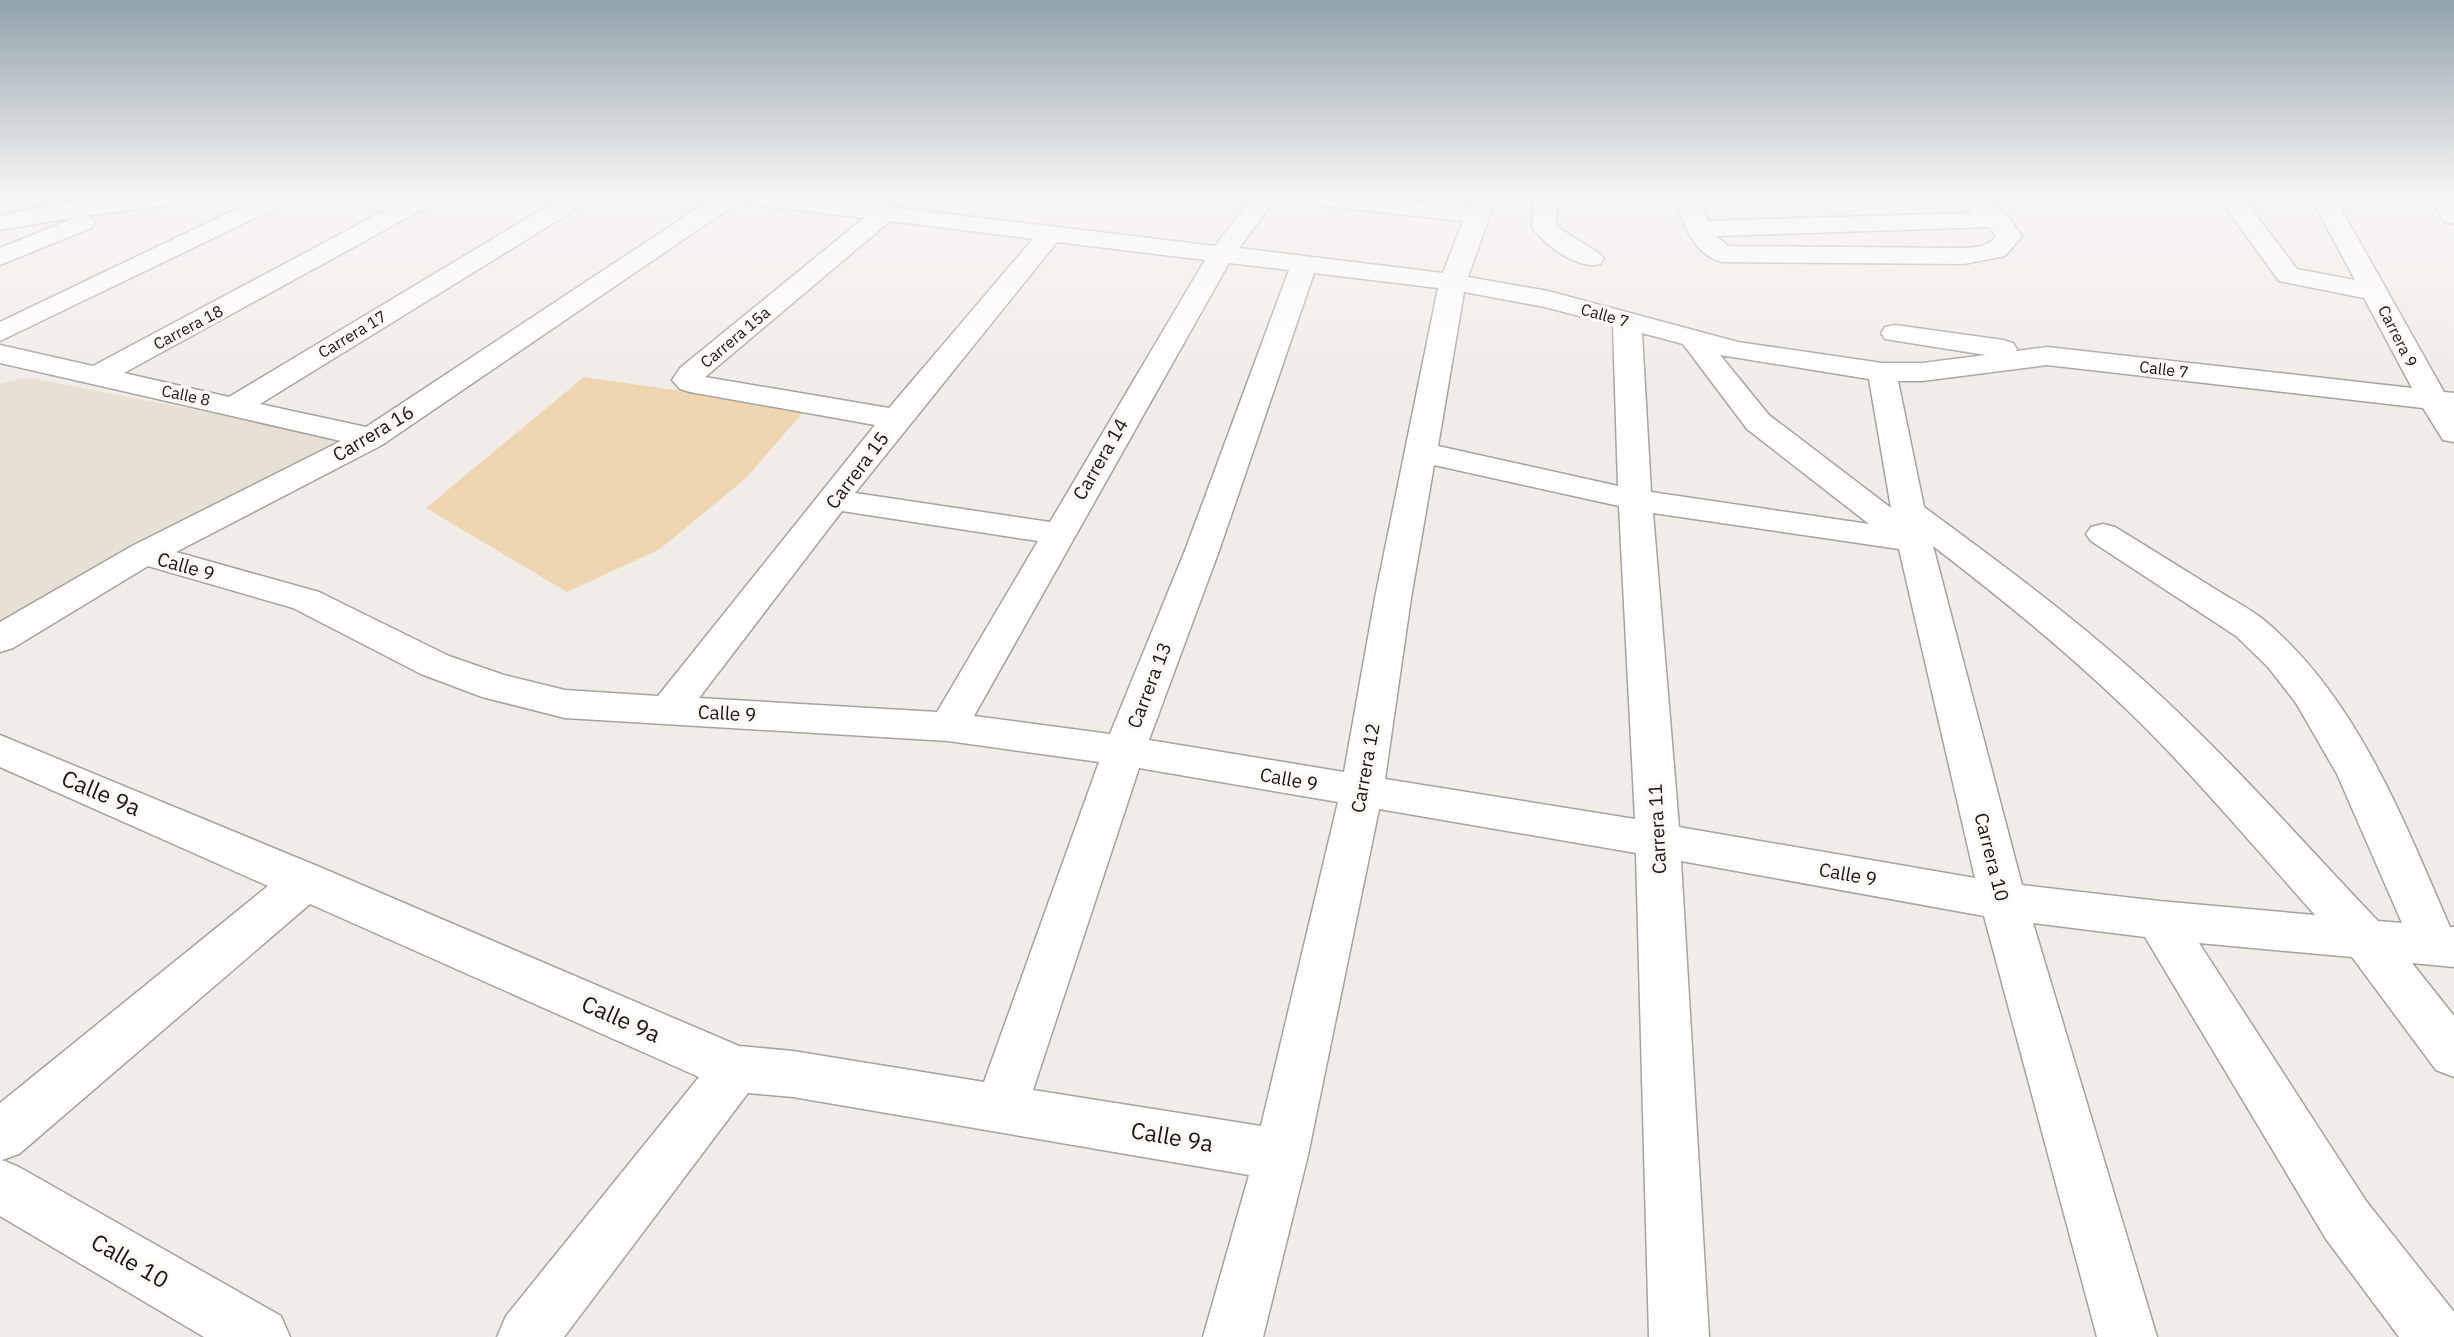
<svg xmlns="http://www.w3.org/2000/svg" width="2454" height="1337" viewBox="0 0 2454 1337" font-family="'IBM Plex Sans',sans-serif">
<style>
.built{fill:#e8e0d5}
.green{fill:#f0d5b1}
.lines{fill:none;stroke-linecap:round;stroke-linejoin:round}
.minor-casing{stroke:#a6a39f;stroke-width:3}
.minor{fill:#fff;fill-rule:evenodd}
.labels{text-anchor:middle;stroke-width:7;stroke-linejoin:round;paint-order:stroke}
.far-street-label{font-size:16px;fill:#191816;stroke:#fdfaf5}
.street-label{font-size:19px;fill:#191816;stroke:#fdfaf5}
.near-street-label{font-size:23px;fill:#191816;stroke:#fdfaf5}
</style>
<rect width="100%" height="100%" fill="#f0ece8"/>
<path class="built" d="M25 378 35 379 350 440 0 627V384Z"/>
<path class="green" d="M584 377 806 409 745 479 660 549 567 592 426 508Z"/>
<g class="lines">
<defs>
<g id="minor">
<path d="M113 198H181L177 203 169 205 84 216 91 218 94 223 91 228 0 265V248L77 217 0 230V216L34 208Z"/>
<path d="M259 198H290L286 203 0 341V322Z"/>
<path d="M408 198H438L434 203 124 373 229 397 561 198H590L586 203 260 404 366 427 713 198H741L737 203 382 445 176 552 319 592 449 656 504 675 565 690 658 696 875 425 690 392 680 389 672 380 680 368 864 218 756 205 748 203 744 198H815L1215 246 1252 198H1276L1239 248 1443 273 1463 221 1317 205 1309 203 1305 198H1383L1469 207 1472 198H1496L1468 277 1548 291 1738 342 1882 363H1922L1986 355 1885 339 1881 333 1885 327 1895 325 2003 340 2013 343 2017 349 2016 351 2047 347 2412 388 2364 298 2279 281 2219 198H2243L2297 269 2355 280 2311 198H2335L2444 392 2454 393V442L2443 440 2423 408 2047 365 1922 381H1898L1924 507C1999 562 2072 616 2141 678 2225 753 2300 839 2378 921L2402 923 2337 774 2296 703 2268 667 2236 636 2091 541 2086 534 2091 527 2103 524 2115 527C2148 547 2181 568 2215 589 2231 599 2249 608 2264 620 2357 698 2403 819 2450 927H2454V967L2412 963 2454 1016V1077L2436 1070 2352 957 2199 943 2366 1201 2454 1312V1337H2399L2326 1239 2145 937 2033 923 2157 1337H2097L1984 916 1681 861 1709 1337H1649L1636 853 1379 809 1308 1155 1263 1337H1203L1249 1175 793 1097 748 1093 564 1337H497L506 1316 699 1077 310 904 19 1154 2 1160 19 1167 281 1316 290 1337H204L0 1216V1103L268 886 0 767V735L322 868 739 1046 793 1051 984 1082 1099 762 948 741 565 718 482 697 421 674 293 608 148 566 13 648 0 652V622L132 546 341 441 0 363V345L93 366ZM890 221 1033 239 889 408 705 377ZM1057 242 1205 260 1050 522 855 493ZM1229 263 1289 270 1186 548 1110 734 974 716ZM1314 273 1438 288 1375 598 1344 772 1149 740 1220 548ZM1464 292 1545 307 1613 325 1618 486 1438 446ZM1642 333 1683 344 1747 429 1869 524 1651 492ZM1720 355 1869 379 1891 508 1769 415ZM1434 465 1619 506 1635 819 1385 779 1411 598ZM842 511 1038 541 937 712 699 698ZM1653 513 1899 549 1975 878 1679 827ZM1933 546C2016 610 2097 676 2169 752 2219 805 2267 861 2315 915L2159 901 2022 885ZM1139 768 1338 802 1261 1126 1033 1090Z"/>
<path d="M1534 198H1558L1556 226 1600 254 1604 259 1600 264C1578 270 1544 245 1532 227Z"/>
<path d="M1675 198H1699L1708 221 1971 213 1953 198H1981L2006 214 2022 236 2005 256 1964 264 1722 262C1693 254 1683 224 1675 198ZM1990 227 1996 236C1988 247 1977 247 1964 248L1728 246 1716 236Z"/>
<path d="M2430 198H2454V224L2445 222Z"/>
</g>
</defs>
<use href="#minor" class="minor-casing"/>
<use href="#minor" class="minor"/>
</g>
<linearGradient id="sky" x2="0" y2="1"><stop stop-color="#92a3ad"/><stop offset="0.51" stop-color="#f8f6f5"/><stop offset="1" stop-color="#f8f6f5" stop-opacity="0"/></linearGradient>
<rect width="2454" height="385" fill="url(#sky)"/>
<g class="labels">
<g class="far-street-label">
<text transform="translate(1605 315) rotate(16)" y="6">Calle 7</text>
<text transform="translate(188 327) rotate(-28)" y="6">Carrera 18</text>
<text transform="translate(352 334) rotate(-31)" y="6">Carrera 17</text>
<text transform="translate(2398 336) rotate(63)" y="6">Carrera 9</text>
<text transform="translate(735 337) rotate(-40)" y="6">Carrera 15a</text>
<text transform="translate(2164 369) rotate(7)" y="6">Calle 7</text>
<text transform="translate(186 395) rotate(12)" y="6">Calle 8</text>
</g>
<g class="street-label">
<text transform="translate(373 433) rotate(-31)" y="7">Carrera 16</text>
<text transform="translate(1100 459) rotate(-60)" y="7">Carrera 14</text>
<text transform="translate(857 470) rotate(-53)" y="7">Carrera 15</text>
<text transform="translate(186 566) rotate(16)" y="7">Calle 9</text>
<text transform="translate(1149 685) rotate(-69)" y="7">Carrera 13</text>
<text transform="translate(727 713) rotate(3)" y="7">Calle 9</text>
<text transform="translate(1365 768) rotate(-80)" y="7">Carrera 12</text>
<text transform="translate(1289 779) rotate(10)" y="7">Calle 9</text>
<text transform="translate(1657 829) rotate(-93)" y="7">Carrera 11</text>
<text transform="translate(1992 857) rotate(76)" y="7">Carrera 10</text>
<text transform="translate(1848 874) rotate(10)" y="7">Calle 9</text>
</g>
<g class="near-street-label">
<text transform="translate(101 793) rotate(23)" y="8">Calle 9a</text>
<text transform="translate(621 1019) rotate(24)" y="8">Calle 9a</text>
<text transform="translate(1172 1137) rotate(10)" y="8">Calle 9a</text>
<text transform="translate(130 1261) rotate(30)" y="8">Calle 10</text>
</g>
</g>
</svg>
